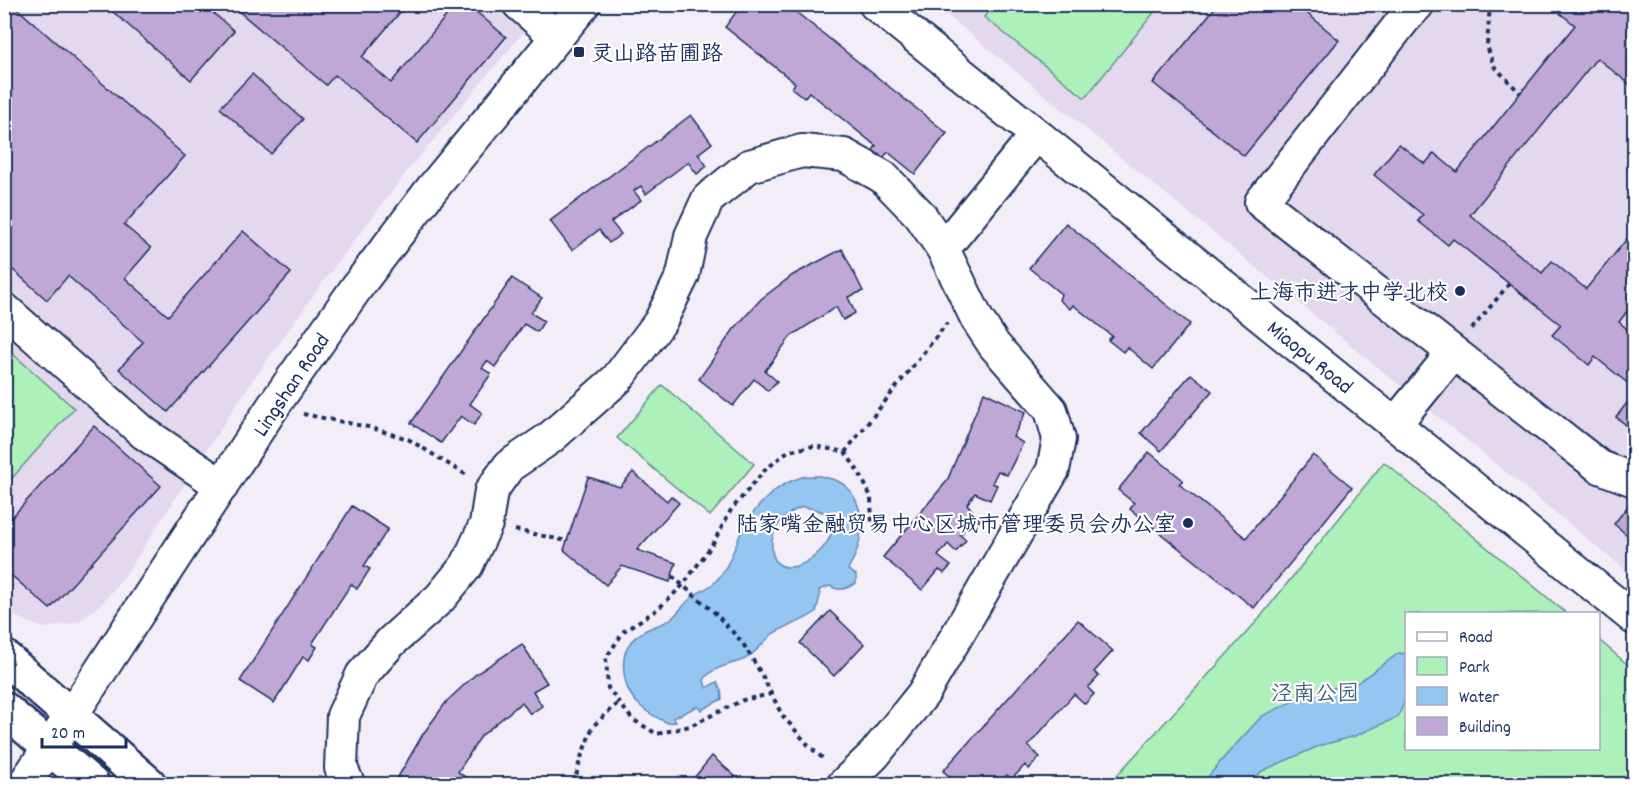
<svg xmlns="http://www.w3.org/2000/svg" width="1639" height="789" viewBox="0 0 1639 789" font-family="Dekko,'LXGW WenKai TC',sans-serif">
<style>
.built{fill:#e3d8ed}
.green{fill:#adf0ba;stroke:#64908c;stroke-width:1.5}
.water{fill:#95c5f1;stroke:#6489b6;stroke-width:1.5;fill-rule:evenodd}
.building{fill:#bfa7d6;stroke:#1b2f5e;stroke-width:1.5}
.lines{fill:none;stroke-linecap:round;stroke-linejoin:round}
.minor-casing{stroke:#1b2f5e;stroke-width:36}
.major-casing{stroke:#1b2f5e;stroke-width:38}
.path{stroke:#1b2f5e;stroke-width:4;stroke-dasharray:4.5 4.5;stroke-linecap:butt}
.minor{stroke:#fff;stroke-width:32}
.major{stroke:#fff;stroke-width:33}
.poi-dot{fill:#1b2f5e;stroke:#fff;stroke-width:2}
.labels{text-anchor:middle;stroke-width:4.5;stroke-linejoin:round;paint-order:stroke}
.poi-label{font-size:22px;fill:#1b2f5e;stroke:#fff;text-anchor:end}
.street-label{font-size:22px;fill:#1b2f5e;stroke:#fff}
.park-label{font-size:22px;fill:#405f75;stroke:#fff}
</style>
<rect width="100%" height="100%" fill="#f2edf7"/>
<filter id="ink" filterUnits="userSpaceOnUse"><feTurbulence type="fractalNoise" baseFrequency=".0167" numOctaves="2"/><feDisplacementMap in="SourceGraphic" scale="12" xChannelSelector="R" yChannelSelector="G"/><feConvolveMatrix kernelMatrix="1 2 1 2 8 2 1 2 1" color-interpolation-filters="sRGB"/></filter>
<g filter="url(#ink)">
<g class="built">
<path d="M5 5H546L409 169 320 286 243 394 125 576 102 603 79 622 43 628 5 612Z"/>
<path d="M935 5H1634V577Z"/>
</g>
<g class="green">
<path d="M994 5V4L1160 5 1085 98 984 17Z"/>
<path d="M5 347 74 408 5 486Z"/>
<path d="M662 385 754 464 710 516 617 438Z"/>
<path d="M1384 462 1566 613 1406 614V748H1598L1599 640 1634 670V784H1109L1258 620Z"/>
</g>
<g class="water">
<path d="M820 476C829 478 840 480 846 487 864 502 864 532 856 553 854 559 850 564 848 570L856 575V583C846 589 840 592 830 586L819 590 820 596 816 612C803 622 787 625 774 633 763 641 757 653 745 659 732 665 712 666 704 680L706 688 717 682 721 690 722 699 701 710 698 706 673 718 676 722 668 723C648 714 629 702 625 679 621 659 624 643 643 632 652 626 663 625 672 618 680 611 686 601 695 595 701 591 708 588 714 583 727 570 733 552 740 535 752 509 774 485 802 477 808 476 815 476 820 476ZM802 507C810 508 821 509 828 516 846 534 803 577 780 565 775 562 772 555 772 549 770 529 784 514 802 507Z"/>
<path d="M1399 653 1406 654V697L1398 717 1355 736 1319 746 1262 771 1249 784H1202L1227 754 1262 716 1313 692 1357 683Z"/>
</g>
<g class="building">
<path d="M4 4H12L185 156 124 225 151 248 125 278 168 316 243 231 291 273 168 412 119 369 143 342 68 276 47 300 4 262Z"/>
<path d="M104 4H203L234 31 191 80Z"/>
<path d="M230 4H407L362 57 391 83 456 4H467L506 37 417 143 335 75 326 85Z"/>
<path d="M742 4H786L947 133 915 174 888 152 883 158 873 150 876 146 809 92 804 98 792 88 795 83 725 27Z"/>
<path d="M1218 4H1296L1339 40 1244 156 1153 83Z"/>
<path d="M1548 4H1620L1634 16V88L1597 58 1470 215 1542 273 1552 261 1586 289 1634 230V302L1619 322 1634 335V380L1630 385 1595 357 1589 365 1552 335 1561 325 1453 239 1448 245 1418 221 1423 215 1374 175 1399 144 1425 164 1434 153 1457 172 1575 25Z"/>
<path d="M252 74 303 119 271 154 220 108Z"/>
<path d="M691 115 712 143 698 154 707 166 697 174 688 162 646 194 641 186 634 191 641 200 611 222 621 234 609 243 599 230 572 250 550 221Z"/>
<path d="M1066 223 1190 324 1153 369 1127 347 1123 352 1108 340 1112 336 1073 305 1070 309 1059 300 1061 294 1029 268Z"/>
<path d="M842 249 863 291 848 297 855 313 843 320 836 307 791 336 765 371 777 381 768 391 754 379 733 406 699 379 734 329 761 299 793 275Z"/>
<path d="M512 278 542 298 531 313 544 321 537 332 524 324 495 367 487 361 482 368 491 374 470 404 482 413 474 425 461 416 441 443 411 423Z"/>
<path d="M1191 374 1212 391 1161 451 1141 433Z"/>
<path d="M984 392 1026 412 1013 437 1023 443 1007 475 998 471 992 483 997 485 990 500 975 493 967 504 980 520 972 529 968 526 960 535 966 540 956 552 948 544 938 556 951 566 944 573 939 570 922 590 883 557 947 481Z"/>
<path d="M1634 394V431L1616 417Z"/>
<path d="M94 426 161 486 50 609 4 569V526Z"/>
<path d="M1149 452 1183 480 1179 484 1246 538 1313 455 1352 487 1254 608 1130 509 1134 503 1118 490Z"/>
<path d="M633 472 667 501 671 496 679 503 637 550 676 563 670 582 622 566 606 585 564 550 588 477 620 487Z"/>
<path d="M1632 501 1634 503V541L1614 524Z"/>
<path d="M352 506 388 529 364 566 370 569 357 589 351 584 312 644 317 647 309 660 303 657 274 703 240 681Z"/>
<path d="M830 611 864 644 834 676 800 643Z"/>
<path d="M1078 620 1113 651 1094 672 1099 676 1088 688 1094 694 1085 704 1074 694 1028 746 1040 757 1029 769 1025 765 1012 779 1007 775 999 784H958L943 771Z"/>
<path d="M522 644 547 683 533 691 542 706 530 714 522 702 481 736 458 772 471 781 469 784H452L448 782 446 784H394L423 734 447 701 476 674Z"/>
<path d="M712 756 744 784H689Z"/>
</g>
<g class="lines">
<defs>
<g id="minor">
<path d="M519 4 557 37"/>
<path d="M875 4 1634 618"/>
<path d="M1418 4 1405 18 1261 202 1600 467 1634 480"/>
<path d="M943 249 1036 135"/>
<path d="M4 309 144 433 222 486"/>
<path d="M1395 424 1453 353"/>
<path d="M24 784 71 716 272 408 357 287 431 190 584 4"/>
<path d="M348 784 341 768 343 716 362 675 391 642 440 598 467 565 486 524 491 491 509 466 550 438 617 379 660 322 683 275 691 236 708 199 749 166 802 151 844 155 883 177 920 215 943 249 977 319 994 345 1051 410 1059 439 1053 470 923 694 874 755 844 784"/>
</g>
<g id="major">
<path d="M4 657 149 784"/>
<path d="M4 709 92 784"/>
</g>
</defs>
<use href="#minor" class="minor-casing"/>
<use href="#major" class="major-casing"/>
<g class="path">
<path d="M1490 4 1487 46 1494 66 1520 93"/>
<path d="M1472 329 1509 284"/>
<path d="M303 414 368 427 408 439 468 476"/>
<path d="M845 452 860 474 871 497 872 526"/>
<path d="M515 530 567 541"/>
<path d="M672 576 715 613 742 642 762 675 782 715 810 747 825 760"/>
<path d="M772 694 743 700 690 726 657 734 632 719 608 688 606 658 624 631 658 609 683 585 712 545 731 510 764 471 788 451 814 446 845 452 947 323"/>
<path d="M574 784 580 760 593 726 619 702"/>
</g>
<use href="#minor" class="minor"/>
<use href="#major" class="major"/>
</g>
</g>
<g class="poi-dot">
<rect x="573" y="46" width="12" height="12" rx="3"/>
<circle cx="1460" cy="291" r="6"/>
<circle cx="1188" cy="523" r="6"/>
</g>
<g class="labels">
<g class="poi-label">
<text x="591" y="60" text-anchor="start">灵山路苗圃路</text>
<text x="1448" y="299">上海市进才中学北校</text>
<text x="1176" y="531">陆家嘴金融贸易中心区城市管理委员会办公室</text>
</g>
<g class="street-label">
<text transform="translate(1311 356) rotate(39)" y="8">Miaopu Road</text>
<text transform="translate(290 384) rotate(-56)" y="8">Lingshan Road</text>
</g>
<g class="park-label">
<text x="1315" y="700">泾南公园</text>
</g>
</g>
<rect width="1639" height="789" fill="none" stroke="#fff" stroke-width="24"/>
<rect x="12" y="12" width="1615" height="765" fill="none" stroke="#1b2f5e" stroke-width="2" filter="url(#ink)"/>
<rect x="1405" y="612" width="195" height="138" fill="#ffffff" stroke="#a4acbf" stroke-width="1.5"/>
<rect x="1417" y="632" width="30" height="9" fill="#ffffff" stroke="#a4acbf" stroke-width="1.5"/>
<text x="1459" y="642" font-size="18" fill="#1b2f5e">Road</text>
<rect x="1417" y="657" width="30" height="18" fill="#adf0ba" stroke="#a4acbf" stroke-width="1.5"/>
<text x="1459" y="672" font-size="18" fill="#1b2f5e">Park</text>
<rect x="1417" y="687" width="30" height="18" fill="#95c5f1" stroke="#a4acbf" stroke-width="1.5"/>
<text x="1459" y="702" font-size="18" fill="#1b2f5e">Water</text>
<rect x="1417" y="717" width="30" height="18" fill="#bfa7d6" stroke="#a4acbf" stroke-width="1.5"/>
<text x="1459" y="732" font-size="18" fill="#1b2f5e">Building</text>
<path d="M42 738v9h84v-9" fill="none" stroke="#1b2f5e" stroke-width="3"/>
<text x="51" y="738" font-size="18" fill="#1b2f5e" stroke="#ffffff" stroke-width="4.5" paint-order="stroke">20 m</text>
</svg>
